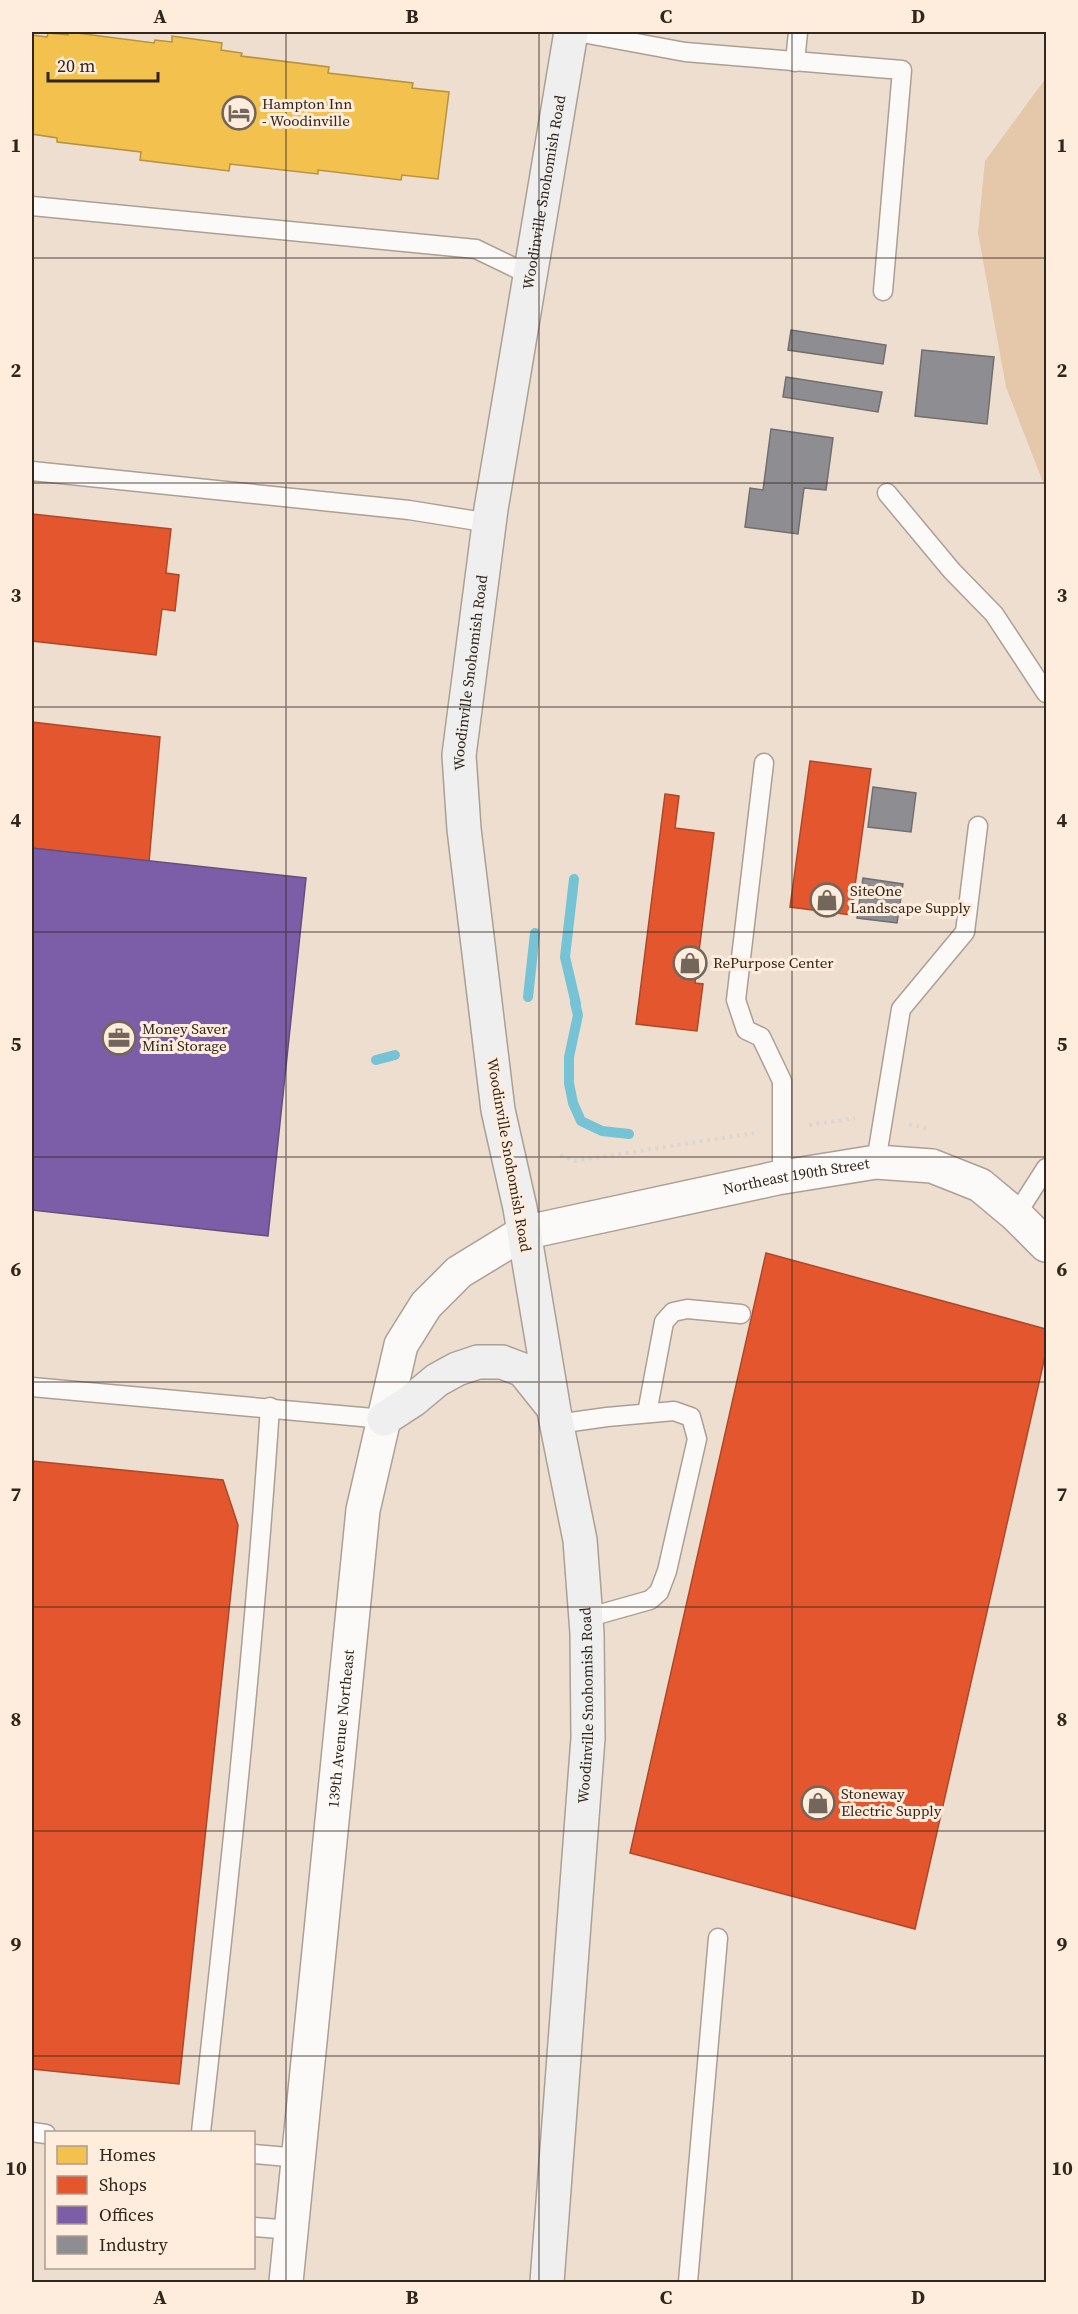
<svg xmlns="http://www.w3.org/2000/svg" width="1078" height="2314" viewBox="0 0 1078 2314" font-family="'Source Serif 4',serif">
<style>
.green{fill:#e5c7aa}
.homes{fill:#f2c14e;stroke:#b8923f;stroke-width:1.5}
.shops{fill:#e4572e;stroke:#ae4829;stroke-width:1.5}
.offices{fill:#7b5ea7;stroke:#654d7d;stroke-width:1.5}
.industry{fill:#8d8d92;stroke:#716e6f;stroke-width:1.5}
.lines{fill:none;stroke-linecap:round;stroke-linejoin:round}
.stream{stroke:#75c3d5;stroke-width:10}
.service-casing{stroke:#aba094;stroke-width:21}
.minor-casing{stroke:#aba094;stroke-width:36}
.tertiary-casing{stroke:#aba094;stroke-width:36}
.secondary-casing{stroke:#aba094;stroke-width:36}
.path{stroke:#dbd6d2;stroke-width:4;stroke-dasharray:3 4.5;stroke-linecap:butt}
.service{stroke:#fcfaf8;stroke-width:18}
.minor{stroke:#fcfaf8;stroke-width:33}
.tertiary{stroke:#fcfaf8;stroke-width:33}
.secondary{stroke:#eeefee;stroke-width:33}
.grid{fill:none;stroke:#31261c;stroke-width:1.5;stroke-opacity:0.55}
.labels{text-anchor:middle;stroke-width:6;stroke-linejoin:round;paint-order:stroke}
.poi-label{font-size:15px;fill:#31261c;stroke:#feeddd;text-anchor:start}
.street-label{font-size:15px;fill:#31261c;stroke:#feeddd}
.neatline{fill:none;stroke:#31261c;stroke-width:2}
.grid-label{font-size:20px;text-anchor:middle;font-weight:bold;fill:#31261c}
</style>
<rect width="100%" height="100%" fill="#eddecf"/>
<path class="green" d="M1046 78V490L1006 387 978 233 985 161Z"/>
<path class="homes" d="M69 32 154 43 155 40 172 42V36L222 43 221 50 242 53 241 56 329 67 328 73 413 83 412 88 449 92 438 179 402 175 401 180 318 170V174L230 164 229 171 140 160 141 152 57 142V138L32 134V35L47 37 48 33 68 35Z"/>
<g class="shops">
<path d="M32 514 171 529 166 573 179 575 175 611 162 609 156 655 32 641Z"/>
<path d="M32 722 160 737 149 862 32 848Z"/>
<path d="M810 761 871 769 851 915 790 907Z"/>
<path d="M665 794 679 796 675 828 714 833 695 983 703 984 697 1031 636 1024Z"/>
<path d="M766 1253 1046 1329V1352L915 1929 630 1853Z"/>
<path d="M32 1461 223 1480 238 1525 179 2084 32 2069Z"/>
</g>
<path class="offices" d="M32 848 306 878 268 1236 32 1210V1212Z"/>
<g class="industry">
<path d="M791 330 886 345 883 364 788 350Z"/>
<path d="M922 350 994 357 987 424 915 416Z"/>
<path d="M786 377 882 392 878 412 783 397Z"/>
<path d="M771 429 833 438 826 490 804 488 798 534 745 527 750 488 763 490Z"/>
<path d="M873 787 916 793 911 832 868 827Z"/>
<path d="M863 878 903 884 897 923 857 918Z"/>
</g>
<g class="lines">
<g class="stream">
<path d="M574 879 565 957 576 1004"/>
<path d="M528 997 535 933"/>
<path d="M575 1003 578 1015 569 1057V1083L573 1103 581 1121 602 1131 629 1134"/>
<path d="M376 1060 395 1055"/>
</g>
<defs>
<g id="service">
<path d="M577 32 685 52 902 70 883 291"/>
<path d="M795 62 798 32"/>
<path d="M32 206 476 249 530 275"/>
<path d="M32 471 409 510 490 523"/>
<path d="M887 493 952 571 994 614 1046 693"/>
<path d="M764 763 736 1000 746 1030 761 1037 782 1081V1177"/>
<path d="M876 1162 901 1009 965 932 978 826"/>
<path d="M1016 1215 1046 1168"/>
<path d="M32 1387 384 1419"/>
<path d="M647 1413 664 1322 673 1312 687 1309 741 1314"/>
<path d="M557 1424 607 1417 674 1411 691 1417 697 1439 667 1571 659 1592 650 1600 586 1618"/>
<path d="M32 2132 46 2134"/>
<path d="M201 2132C228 1891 254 1650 270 1407"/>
<path d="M254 2154 299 2158"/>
<path d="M254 2227 292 2230"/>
<path d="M688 2282 718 1938"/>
</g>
<g id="minor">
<path id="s1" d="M523 1233 777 1178 876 1162 932 1166 980 1185 1016 1215 1046 1245"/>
</g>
<g id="tertiary">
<path id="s2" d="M286 2282 363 1510 401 1345 426 1305 459 1272 523 1233"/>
</g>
<g id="secondary">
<path d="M384 1419 413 1400 437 1380 457 1369 478 1362H502L523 1370 551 1405"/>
<path id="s3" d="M547 2282 588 1738 587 1633 580 1540 554 1411 520 1208 498 1110 464 829 459 755 491 509 571 32"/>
</g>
</defs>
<use href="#service" class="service-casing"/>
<use href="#minor" class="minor-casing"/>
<use href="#tertiary" class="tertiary-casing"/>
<use href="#secondary" class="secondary-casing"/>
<g class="path">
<path d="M909 1124 926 1128"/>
<path d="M809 1125 855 1118"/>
<path d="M560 1155 575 1161 754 1133"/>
</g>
<use href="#service" class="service"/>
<use href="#minor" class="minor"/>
<use href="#tertiary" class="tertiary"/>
<use href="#secondary" class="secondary"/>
</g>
<path class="grid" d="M286 32V2282M539 32V2282M792 32V2282M32 258H1046M32 483H1046M32 707H1046M32 932H1046M32 1157H1046M32 1382H1046M32 1607H1046M32 1831H1046M32 2056H1046"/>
<defs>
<symbol id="hotel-ring" viewBox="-11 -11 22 22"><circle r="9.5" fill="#feeddd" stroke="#73665b" stroke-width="1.5"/><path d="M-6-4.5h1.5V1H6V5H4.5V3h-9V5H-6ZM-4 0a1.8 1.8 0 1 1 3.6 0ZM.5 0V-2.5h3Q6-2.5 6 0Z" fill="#73665b"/></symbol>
<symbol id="shop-ring" viewBox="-11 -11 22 22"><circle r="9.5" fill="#feeddd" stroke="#73665b" stroke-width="1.5"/><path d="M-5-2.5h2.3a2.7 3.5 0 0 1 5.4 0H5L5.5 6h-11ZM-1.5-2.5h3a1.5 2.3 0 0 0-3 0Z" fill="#73665b"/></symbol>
<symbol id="office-ring" viewBox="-11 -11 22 22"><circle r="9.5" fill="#feeddd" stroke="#73665b" stroke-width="1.5"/><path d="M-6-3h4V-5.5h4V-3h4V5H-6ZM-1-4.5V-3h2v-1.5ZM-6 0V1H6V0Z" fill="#73665b"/></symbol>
</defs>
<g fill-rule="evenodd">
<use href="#hotel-ring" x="220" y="94" width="38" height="38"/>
<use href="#shop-ring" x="808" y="881" width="38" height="38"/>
<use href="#shop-ring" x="671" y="944" width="38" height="38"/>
<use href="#office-ring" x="100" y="1019" width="38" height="38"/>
<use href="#shop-ring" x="799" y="1784" width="38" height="38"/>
</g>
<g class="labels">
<g class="poi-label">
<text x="262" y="109">Hampton Inn<tspan x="262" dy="17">- Woodinville</tspan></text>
<text x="850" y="896">SiteOne<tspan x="850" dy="17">Landscape Supply</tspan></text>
<text x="713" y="968">RePurpose Center</text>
<text x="142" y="1034">Money Saver<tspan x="142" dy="17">Mini Storage</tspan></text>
<text x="841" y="1799">Stoneway<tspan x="841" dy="17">Electric Supply</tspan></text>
</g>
<g class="street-label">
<text dy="5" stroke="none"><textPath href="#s3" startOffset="2108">Woodinville Snohomish Road</textPath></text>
<text dy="5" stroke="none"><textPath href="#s3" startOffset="1622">Woodinville Snohomish Road</textPath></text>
<text transform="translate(509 1155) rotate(80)" y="5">Woodinville Snohomish Road</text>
<text dy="5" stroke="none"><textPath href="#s1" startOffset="279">Northeast 190th Street</textPath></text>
<text dy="5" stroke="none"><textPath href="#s3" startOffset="578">Woodinville Snohomish Road</textPath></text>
<text dy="5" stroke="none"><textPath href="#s2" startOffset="556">139th Avenue Northeast</textPath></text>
</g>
</g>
<rect width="1078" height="2314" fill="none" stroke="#feeddd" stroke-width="66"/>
<rect x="45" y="2131" width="210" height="138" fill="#feeddd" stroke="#ac9d90" stroke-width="1.5"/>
<rect x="57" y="2146" width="30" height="18" fill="#f2c14e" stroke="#ac9d90" stroke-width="1.5"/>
<text x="99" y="2161" font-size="18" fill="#31261c">Homes</text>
<rect x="57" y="2176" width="30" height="18" fill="#e4572e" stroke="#ac9d90" stroke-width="1.5"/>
<text x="99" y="2191" font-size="18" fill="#31261c">Shops</text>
<rect x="57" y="2206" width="30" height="18" fill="#7b5ea7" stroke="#ac9d90" stroke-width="1.5"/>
<text x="99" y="2221" font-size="18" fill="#31261c">Offices</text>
<rect x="57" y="2236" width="30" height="18" fill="#8d8d92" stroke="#ac9d90" stroke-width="1.5"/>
<text x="99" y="2251" font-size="18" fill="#31261c">Industry</text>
<path d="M48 72v9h110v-9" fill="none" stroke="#31261c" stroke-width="3"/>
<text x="57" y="72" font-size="18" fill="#31261c" stroke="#feeddd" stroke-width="4.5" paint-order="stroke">20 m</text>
<rect x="33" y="33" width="1012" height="2248" class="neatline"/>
<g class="grid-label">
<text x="160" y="23">A</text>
<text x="412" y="23">B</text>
<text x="666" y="23">C</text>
<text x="918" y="23">D</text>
<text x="16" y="152">1</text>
<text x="1062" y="152">1</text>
<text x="16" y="377">2</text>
<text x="1062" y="377">2</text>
<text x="16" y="602">3</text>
<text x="1062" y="602">3</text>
<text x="16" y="827">4</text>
<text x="1062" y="827">4</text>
<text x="16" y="1051">5</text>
<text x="1062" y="1051">5</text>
<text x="16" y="1276">6</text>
<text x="1062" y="1276">6</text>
<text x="16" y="1501">7</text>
<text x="1062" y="1501">7</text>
<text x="16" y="1726">8</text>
<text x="1062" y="1726">8</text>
<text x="16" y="1951">9</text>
<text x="1062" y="1951">9</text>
<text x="16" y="2175">10</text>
<text x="1062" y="2175">10</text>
<text x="160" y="2304">A</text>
<text x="412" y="2304">B</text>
<text x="666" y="2304">C</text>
<text x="918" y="2304">D</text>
</g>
</svg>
